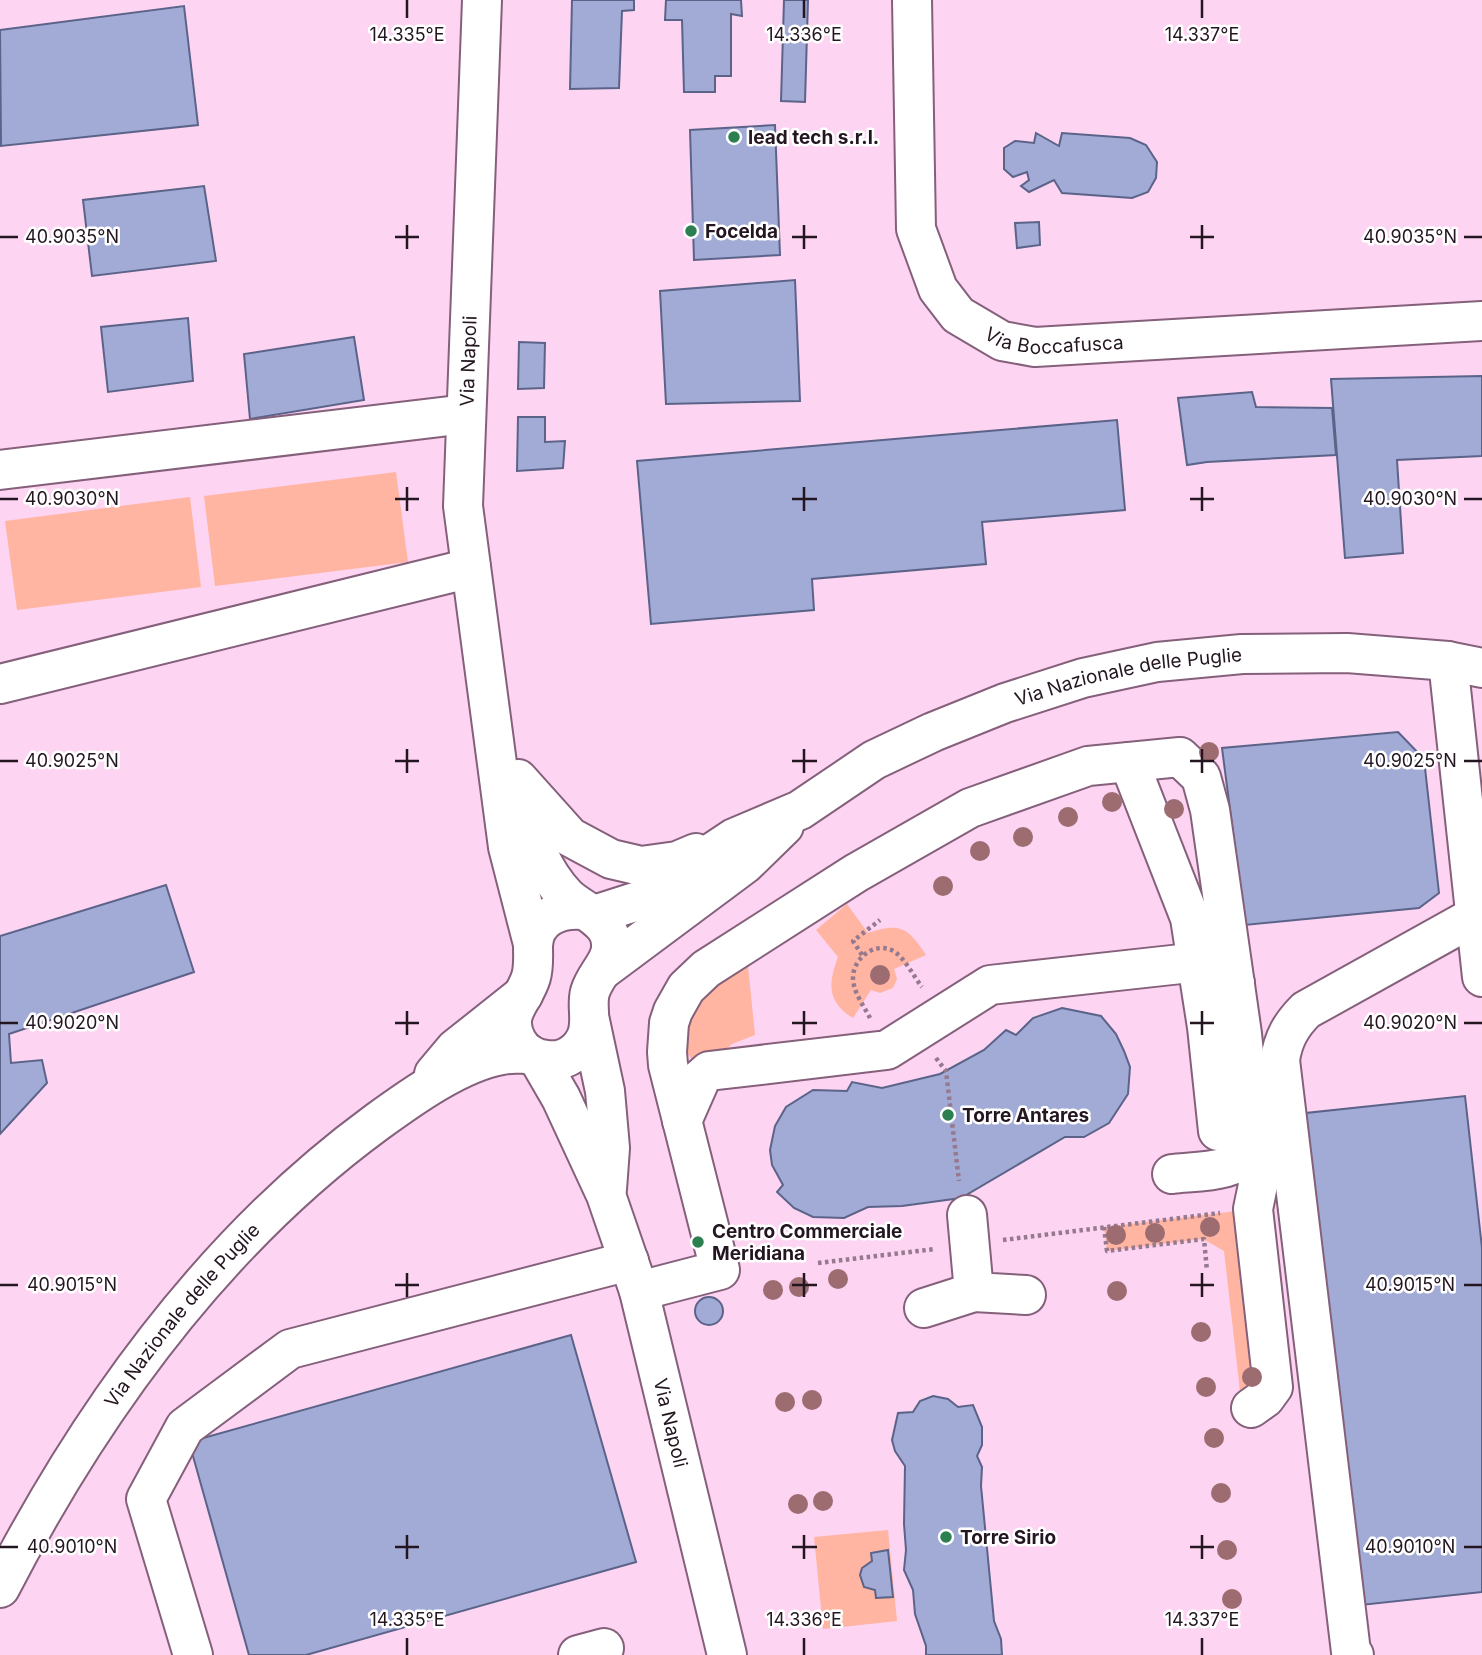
<svg xmlns="http://www.w3.org/2000/svg" width="1482" height="1655" viewBox="0 0 1482 1655" font-family="Inter,sans-serif">
<style>
.green{fill:#ffb5a1}
.building{fill:#a2abd5;stroke:#5b6389;stroke-width:2}
.lines{fill:none;stroke-linecap:round;stroke-linejoin:round}
.minor-casing{stroke:#84607b;stroke-width:42}
.major-casing{stroke:#84607b;stroke-width:42}
.path{stroke:#95798e;stroke-width:4.5;stroke-dasharray:3.5 3.5;stroke-linecap:butt}
.minor{stroke:#fff;stroke-width:38}
.major{stroke:#fff;stroke-width:38}
.tree{fill:#9c6c71}
.ticks{fill:none;stroke:#241621;stroke-width:2.5}
.poi-dot{fill:#2c7f51;stroke:#fff;stroke-width:2.5}
.labels{text-anchor:middle;stroke-width:5;stroke-linejoin:round;paint-order:stroke}
.poi-label{font-size:19px;font-weight:bold;fill:#241621;stroke:#fff;text-anchor:start}
.street-label{font-size:19px;fill:#241621;stroke:#fff}
.ticks-label{font-size:18px;text-anchor:middle;fill:#241621;stroke:#fff;stroke-width:5;stroke-linejoin:round;paint-order:stroke}
</style>
<rect width="100%" height="100%" fill="#fdd4f2"/>
<g class="green">
<path d="M396 472 408 562 215 586 204 496Z"/>
<path d="M190 497 201 587 17 610 5 521Z"/>
<path d="M847 904 868 933C901 922 908 928 926 955L894 969 897 979 893 988 880 993 871 990 853 1018C827 1002 828 984 838 957L816 930Z"/>
<path d="M744 963 748 966 755 1035 732 1044 719 1055 694 1063 686 1051 688 1008Z"/>
<path d="M1253 1209 1273 1387 1240 1391 1224 1251 1203 1239 1107 1251 1104 1227Z"/>
<path d="M888 1530 897 1621 823 1629 814 1537Z"/>
</g>
<g class="building">
<path d="M572 0H634V10L622 11 619 88 570 89Z"/>
<path d="M666 0H741L742 16 731 14V76H715V92H684L682 20H665Z"/>
<path d="M784 0H808L805 102 781 101Z"/>
<path d="M184 6 198 125 1 146 0 30Z"/>
<path d="M775 125 780 255 694 260 690 130Z"/>
<path d="M1036 133 1059 146 1062 133 1130 138 1146 145 1157 162 1156 178 1148 192 1132 198 1062 193 1054 180 1029 192 1021 186 1029 180 1027 172 1013 177 1004 169V148L1015 141 1034 143Z"/>
<path d="M204 186 216 261 92 276 83 200Z"/>
<path d="M1039 222 1040 245 1017 248 1015 223Z"/>
<path d="M795 280 800 401 666 404 660 291Z"/>
<path d="M188 318 193 381 108 392 101 327Z"/>
<path d="M354 337 364 400 250 419 244 354Z"/>
<path d="M519 342 545 343 544 388 518 389Z"/>
<path d="M1482 376V456L1397 460 1403 553 1345 558 1331 379Z"/>
<path d="M1252 392 1256 407 1332 408 1336 455 1207 462 1187 465 1178 398Z"/>
<path d="M518 417H545V442L565 441 563 468 517 471Z"/>
<path d="M1117 420 1125 510 982 522 986 564 812 579 814 610 651 624 637 461Z"/>
<path d="M1398 732 1424 759 1439 893 1419 908 1245 925 1222 748Z"/>
<path d="M166 885 194 972 9 1034 11 1063 42 1060 47 1083 0 1134V936Z"/>
<path d="M1062 1008 1101 1016 1116 1034 1124 1051 1130 1067 1128 1094 1109 1123 1084 1137H1065L961 1198 902 1206 868 1207 844 1218 813 1217 794 1208 777 1192 783 1185 772 1165 770 1150 775 1126 786 1107 813 1090 847 1091 852 1082 882 1088 940 1074 984 1050 1006 1030 1016 1035 1033 1018Z"/>
<path d="M1465 1096 1482 1248V1592L1361 1605 1306 1113Z"/>
<circle cx="709" cy="1311" r="14"/>
<path d="M571 1335 636 1562 306 1655H249L189 1442Z"/>
<path d="M933 1396 948 1399 958 1407 973 1405 982 1427V1445L977 1456 982 1467 981 1486 994 1621 1001 1639 1002 1655H926V1646L915 1614 913 1590 904 1570 906 1550 904 1524 905 1466 895 1451 892 1440 898 1413 913 1412 920 1401Z"/>
<path d="M888 1550 893 1597 876 1598 875 1590 864 1587 860 1575 862 1568 872 1561 871 1553Z"/>
</g>
<g class="lines">
<defs>
<g id="minor">
<path id="s1" d="M912 0 916 229 938 289 958 315 1002 341 1035 347 1482 321"/>
<path d="M0 470 466 414"/>
<path d="M1448 661 1482 977"/>
<path d="M0 684 471 568"/>
<path d="M1129 762 1190 918 1207 1027 1218 1131"/>
<path d="M590 1021 605 1091 610 1148 607 1189"/>
<path id="s2" d="M539 1060 561 1098 606 1195 639 1291 727 1655"/>
<path d="M682 1121 701 1078 709 1071 887 1050 990 985 1190 963 1235 983"/>
<path d="M1172 1174C1192 1171 1244 1174 1246 1148 1246 1141 1244 1132 1243 1125"/>
<path d="M967 1215 974 1292 1026 1295"/>
<path d="M639 1291 720 1270 668 1065 667 1052 669 1023 673 1011 686 988 706 969 856 873 970 808 1088 766 1180 757 1201 777 1210 810 1242 1034 1258 1185 1253 1209 1273 1387 1265 1398 1251 1408"/>
<path d="M924 1308 974 1292"/>
<path d="M193 1655 146 1499 185 1427 290 1349 629 1261"/>
<path d="M578 1655 604 1648"/>
<path d="M1354 1655 1351 1652 1280 1060C1283 1039 1291 1025 1306 1010L1475 916 1482 918"/>
</g>
<g id="major">
<path d="M482 0 463 506 508 847 533 944"/>
<path d="M518 779 570 837 611 859 641 866 677 861 696 853"/>
<path d="M521 807C531 838 542 871 566 896 579 909 602 916 609 934 618 959 596 971 590 992 587 1003 590 1013 589 1023 589 1045 569 1063 547 1060 534 1059 523 1052 517 1041 502 1013 524 1001 531 977 534 967 533 956 533 946 534 919 558 908 582 910"/>
<path id="s3" d="M594 915 641 900 734 838 800 810 874 760 933 732 1005 703 1083 678 1157 662 1242 654 1347 653 1448 661 1482 668"/>
<path d="M604 969 745 864 784 826"/>
<path d="M434 1074 455 1049 523 995"/>
<path id="s4" d="M0 1588C92 1410 213 1242 377 1122 410 1098 460 1062 502 1055 510 1053 520 1054 529 1054"/>
</g>
</defs>
<use href="#minor" class="minor-casing"/>
<use href="#major" class="major-casing"/>
<g class="path">
<path d="M862 955 853 941 880 920"/>
<path d="M870 1018C864 1006 853 992 853 978 853 957 877 940 895 952 906 960 914 977 922 987"/>
<path d="M936 1058 946 1071 959 1181"/>
<path d="M1104 1227 1107 1251 1204 1239 1207 1271"/>
<path d="M1003 1240 1220 1213"/>
<path d="M818 1263 935 1249"/>
</g>
<use href="#minor" class="minor"/>
<use href="#major" class="major"/>
</g>
<g class="tree">
<circle cx="1209" cy="752" r="10"/>
<circle cx="1112" cy="802" r="10"/>
<circle cx="1174" cy="809" r="10"/>
<circle cx="1068" cy="817" r="10"/>
<circle cx="1023" cy="837" r="10"/>
<circle cx="980" cy="851" r="10"/>
<circle cx="943" cy="886" r="10"/>
<circle cx="880" cy="975" r="10"/>
<circle cx="1210" cy="1227" r="10"/>
<circle cx="1155" cy="1233" r="10"/>
<circle cx="1116" cy="1235" r="10"/>
<circle cx="838" cy="1279" r="10"/>
<circle cx="799" cy="1287" r="10"/>
<circle cx="773" cy="1290" r="10"/>
<circle cx="1117" cy="1291" r="10"/>
<circle cx="1201" cy="1332" r="10"/>
<circle cx="1252" cy="1377" r="10"/>
<circle cx="1206" cy="1387" r="10"/>
<circle cx="812" cy="1400" r="10"/>
<circle cx="785" cy="1402" r="10"/>
<circle cx="1214" cy="1438" r="10"/>
<circle cx="1221" cy="1493" r="10"/>
<circle cx="823" cy="1501" r="10"/>
<circle cx="798" cy="1504" r="10"/>
<circle cx="1227" cy="1550" r="10"/>
<circle cx="1232" cy="1599" r="10"/>
</g>
<path class="ticks" d="M407 0V18M804 0V18M1202 0V18M407 225V249M804 225V249M1202 225V249M0 237H18M395 237H419M792 237H817M1190 237H1214M1464 237H1482M407 487V511M804 487V511M1202 487V511M0 499H18M395 499H419M792 499H817M1190 499H1214M1464 499H1482M407 749V773M804 749V773M1202 749V773M0 761H18M395 761H419M792 761H817M1190 761H1214M1464 761H1482M407 1011V1035M804 1011V1035M1202 1011V1035M0 1023H18M395 1023H419M792 1023H817M1190 1023H1214M1464 1023H1482M407 1273V1297M804 1273V1297M1202 1273V1297M0 1285H18M395 1285H419M792 1285H817M1190 1285H1214M1464 1285H1482M407 1535V1559M804 1535V1559M1202 1535V1559M0 1547H18M395 1547H419M792 1547H817M1190 1547H1214M1464 1547H1482M407 1638V1655M804 1638V1655M1202 1638V1655"/>
<g class="poi-dot">
<circle cx="734" cy="137" r="7"/>
<circle cx="691" cy="231" r="7"/>
<circle cx="948" cy="1115" r="7"/>
<circle cx="698" cy="1242" r="7"/>
<circle cx="946" cy="1537" r="7"/>
</g>
<g class="labels">
<g class="poi-label">
<text x="748" y="144">lead tech s.r.l.</text>
<text x="705" y="238">Focelda</text>
<text x="962" y="1122">Torre Antares</text>
<text x="712" y="1238">Centro Commerciale<tspan x="712" dy="22">Meridiana</tspan></text>
<text x="960" y="1544">Torre Sirio</text>
</g>
<g class="street-label">
<text dy="7" stroke="none"><textPath href="#s1" startOffset="429">Via Boccafusca</textPath></text>
<text transform="translate(468 361) rotate(-88)" y="7">Via Napoli</text>
<text dy="7" stroke="none"><textPath href="#s3" startOffset="592">Via Nazionale delle Puglie</textPath></text>
<text dy="7" stroke="none"><textPath href="#s4" startOffset="329">Via Nazionale delle Puglie</textPath></text>
<text dy="7" stroke="none"><textPath href="#s2" startOffset="388">Via Napoli</textPath></text>
</g>
</g>
<g class="ticks-label">
<text x="407" y="41">14.335°E</text>
<text x="804" y="41">14.336°E</text>
<text x="1202" y="41">14.337°E</text>
<text x="72" y="243">40.9035°N</text>
<text x="1410" y="243">40.9035°N</text>
<text x="72" y="505">40.9030°N</text>
<text x="1410" y="505">40.9030°N</text>
<text x="72" y="767">40.9025°N</text>
<text x="1410" y="767">40.9025°N</text>
<text x="72" y="1029">40.9020°N</text>
<text x="1410" y="1029">40.9020°N</text>
<text x="72" y="1291">40.9015°N</text>
<text x="1410" y="1291">40.9015°N</text>
<text x="72" y="1553">40.9010°N</text>
<text x="1410" y="1553">40.9010°N</text>
<text x="407" y="1626">14.335°E</text>
<text x="804" y="1626">14.336°E</text>
<text x="1202" y="1626">14.337°E</text>
</g>
</svg>
